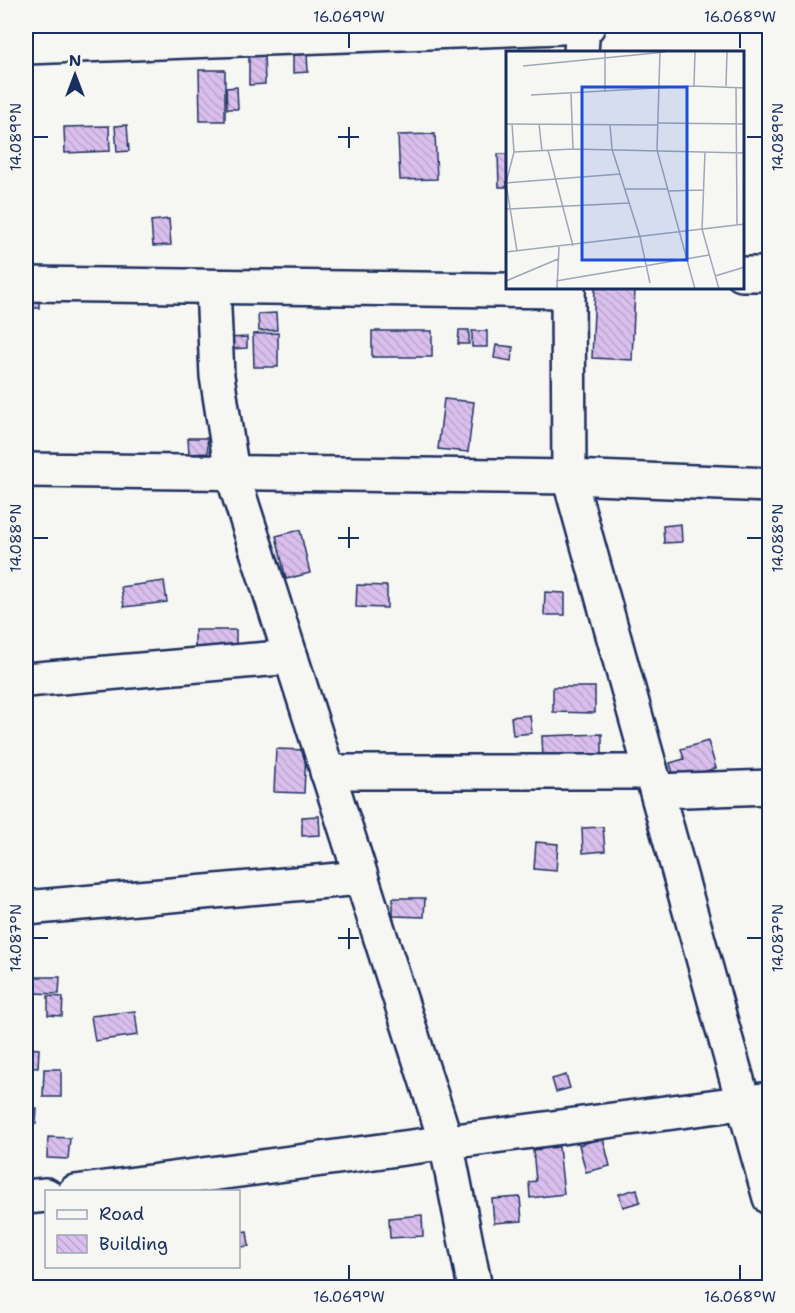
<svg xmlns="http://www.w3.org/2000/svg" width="795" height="1313" viewBox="0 0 795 1313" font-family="'Shantell Sans',sans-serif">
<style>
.building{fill:url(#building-back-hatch);stroke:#1b2f5e;stroke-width:1.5}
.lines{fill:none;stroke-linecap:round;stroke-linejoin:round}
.minor-casing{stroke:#1b2f5e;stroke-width:38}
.minor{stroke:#f6f6f2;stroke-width:33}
.ticks{fill:none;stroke:#1b2f5e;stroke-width:2}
.inset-road{fill:none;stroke:#9ea6b7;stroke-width:1.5}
.view{fill:#1d4ed8;fill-opacity:0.15;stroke:#1d4ed8;stroke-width:3}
.inset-edge{fill:none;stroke:#1b2f5e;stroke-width:3}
.neatline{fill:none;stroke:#1b2f5e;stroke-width:2}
.ticks-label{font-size:15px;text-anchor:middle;fill:#1b2f5e}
</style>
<defs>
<pattern id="building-back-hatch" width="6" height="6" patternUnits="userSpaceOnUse" patternTransform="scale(1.5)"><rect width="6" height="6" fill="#dabfed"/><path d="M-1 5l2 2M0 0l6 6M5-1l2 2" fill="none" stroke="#baa4ce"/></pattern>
</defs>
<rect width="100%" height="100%" fill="#f6f6f2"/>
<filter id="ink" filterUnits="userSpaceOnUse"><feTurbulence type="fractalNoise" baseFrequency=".0167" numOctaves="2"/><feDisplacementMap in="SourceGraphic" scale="12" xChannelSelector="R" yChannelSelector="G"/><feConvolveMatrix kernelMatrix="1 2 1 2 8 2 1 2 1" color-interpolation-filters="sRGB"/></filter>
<g filter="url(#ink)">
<g class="building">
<path d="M249 52H264L265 84 249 85Z"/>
<path d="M293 54H307L308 72 293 73Z"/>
<path d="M199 70H225V121H200Z"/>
<path d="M237 87 238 109H227L226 88Z"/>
<path d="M127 125 129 151 117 152 115 126Z"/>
<path d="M109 126 110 151 65 153 64 127Z"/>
<path d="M435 134 437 179 400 180 398 135Z"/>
<path d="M498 154H507V187H499Z"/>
<path d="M169 219 171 245 153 246 151 221Z"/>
<path d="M595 288H635L632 360 592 358Z"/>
<rect x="26" y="295" width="13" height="13"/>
<path d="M276 313 277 330 259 331 258 314Z"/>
<path d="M459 330H469V344H458Z"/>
<rect x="372" y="331" width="60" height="26"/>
<rect x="472" y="331" width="15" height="16"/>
<path d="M278 333V367H254L253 334Z"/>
<path d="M247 337V348L229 349 228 338Z"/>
<path d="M496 345 513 347 511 361 494 358Z"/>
<path d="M444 399 474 402 468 452 438 449Z"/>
<path d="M188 438H207L208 453 189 454Z"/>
<path d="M681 524 682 542 664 543 663 526Z"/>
<path d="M300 530 310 573 286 579 276 536Z"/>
<path d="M164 581 167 602 124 607 121 587Z"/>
<path d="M357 585 387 586V608L356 607Z"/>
<path d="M545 592 565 593V615H544Z"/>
<path d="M195 630H236V650L195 649Z"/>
<path d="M553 687H595V713L553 712Z"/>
<path d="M530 715 532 733 513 735 511 717Z"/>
<path d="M602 734V759L543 760 542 736Z"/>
<path d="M708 741 716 768 675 780 670 763 684 759 681 749Z"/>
<path d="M276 749 306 750 304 793 274 792Z"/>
<path d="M319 816 320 835 302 836V817Z"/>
<path d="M603 827 605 851 583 853 582 828Z"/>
<path d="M536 842 558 844 556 871 534 869Z"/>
<path d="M393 898H425L424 917 393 916Z"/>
<path d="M33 977H60L59 994 32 993Z"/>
<path d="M48 996 63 997 62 1016 48 1015Z"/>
<path d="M135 1011 138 1035 95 1041 91 1016Z"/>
<path d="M26 1048 39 1049 38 1068 26 1067Z"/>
<path d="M44 1069H61V1097H43Z"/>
<path d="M566 1075 570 1088 556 1092 552 1079Z"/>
<path d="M26 1108 37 1109 36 1124H26Z"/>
<path d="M48 1137 70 1138 68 1159 47 1158Z"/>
<path d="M603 1138 610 1166 586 1172 579 1145Z"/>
<path d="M559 1147 564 1194 530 1198 529 1182 536 1181 533 1150Z"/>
<path d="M637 1189 640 1202 623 1207 619 1194Z"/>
<path d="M520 1197 522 1221 494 1223 492 1199Z"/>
<path d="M422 1215 423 1236 390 1238 389 1218Z"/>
<path d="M247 1231 249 1246 240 1247 238 1232Z"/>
</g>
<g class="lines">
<defs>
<g id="minor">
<path d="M26 47 588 26"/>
<path d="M581 52 583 26"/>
<path d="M742 274H770"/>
<path d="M26 284 568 291"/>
<path d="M213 287 217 376 232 473 446 1142 475 1288"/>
<path d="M568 288 569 477 770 1198"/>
<path d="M26 470 569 477 770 485"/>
<path d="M26 680 291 657"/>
<path d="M327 772H651"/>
<path d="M657 791 770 787"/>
<path d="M26 908 361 878"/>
<path d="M75 1192 770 1099"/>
<path d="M26 1197 46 1195"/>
</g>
</defs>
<use href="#minor" class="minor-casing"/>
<use href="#minor" class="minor"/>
</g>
</g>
<path class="ticks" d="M349 33V48M740 33V48M349 127V148M33 137H48M338 137H359M747 137H762M349 527V548M33 538H48M338 538H359M747 538H762M349 928V949M33 938H48M338 938H359M747 938H762M349 1265V1280M740 1265V1280"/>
<g transform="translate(506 51)">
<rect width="238" height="238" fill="#f6f6f2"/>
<path class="inset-road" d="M99 1V41M154 1 151 99 189 238M17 15 159 1M188 35 189 1M220 35 221 1M230 36 231 174M65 43 67 98M25 44 188 35 239 37M151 72 239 73M0 73 151 74M6 73 8 101M33 73 36 100M104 74 106 98 134 186 144 232M42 99 67 195M199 101 196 178 213 238M0 132 114 123M119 138H162M162 140 197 139M0 158 123 152M11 200 0 132 8 101 67 98 239 102M0 201 239 173M209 225 239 216M0 230 52 208M50 230 203 204M51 238 53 196"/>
<path class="view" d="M76 36H181V209H76Z"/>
<rect width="238" height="238" class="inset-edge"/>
</g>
<rect width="795" height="1313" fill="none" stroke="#f6f6f2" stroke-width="66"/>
<rect x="45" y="1190" width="195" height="78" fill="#f6f6f2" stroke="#9ea6b7" stroke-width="1.5"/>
<rect x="57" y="1210" width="30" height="9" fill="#f6f6f2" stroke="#9ea6b7" stroke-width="1.5"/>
<text x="99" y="1220" font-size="18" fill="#1b2f5e">Road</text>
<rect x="57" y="1235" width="30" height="18" fill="url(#building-back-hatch)" stroke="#9ea6b7" stroke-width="1.5"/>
<text x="99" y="1250" font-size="18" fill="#1b2f5e">Building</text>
<g transform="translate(75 75)" stroke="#f6f6f2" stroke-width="4.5" paint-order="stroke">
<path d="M0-4.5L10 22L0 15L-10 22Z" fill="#1b2f5e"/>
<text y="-9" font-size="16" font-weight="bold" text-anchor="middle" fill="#1b2f5e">N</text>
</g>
<rect x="33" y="33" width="729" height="1247" class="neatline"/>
<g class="ticks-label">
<text x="349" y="22">16.069°W</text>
<text x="740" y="22">16.068°W</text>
<text transform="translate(16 137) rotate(-90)" y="5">14.089°N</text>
<text transform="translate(778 137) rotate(-90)" y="5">14.089°N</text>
<text transform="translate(16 538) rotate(-90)" y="5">14.088°N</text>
<text transform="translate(778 538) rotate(-90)" y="5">14.088°N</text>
<text transform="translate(16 938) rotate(-90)" y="5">14.087°N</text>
<text transform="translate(778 938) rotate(-90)" y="5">14.087°N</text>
<text x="349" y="1302">16.069°W</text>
<text x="740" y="1302">16.068°W</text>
</g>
</svg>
